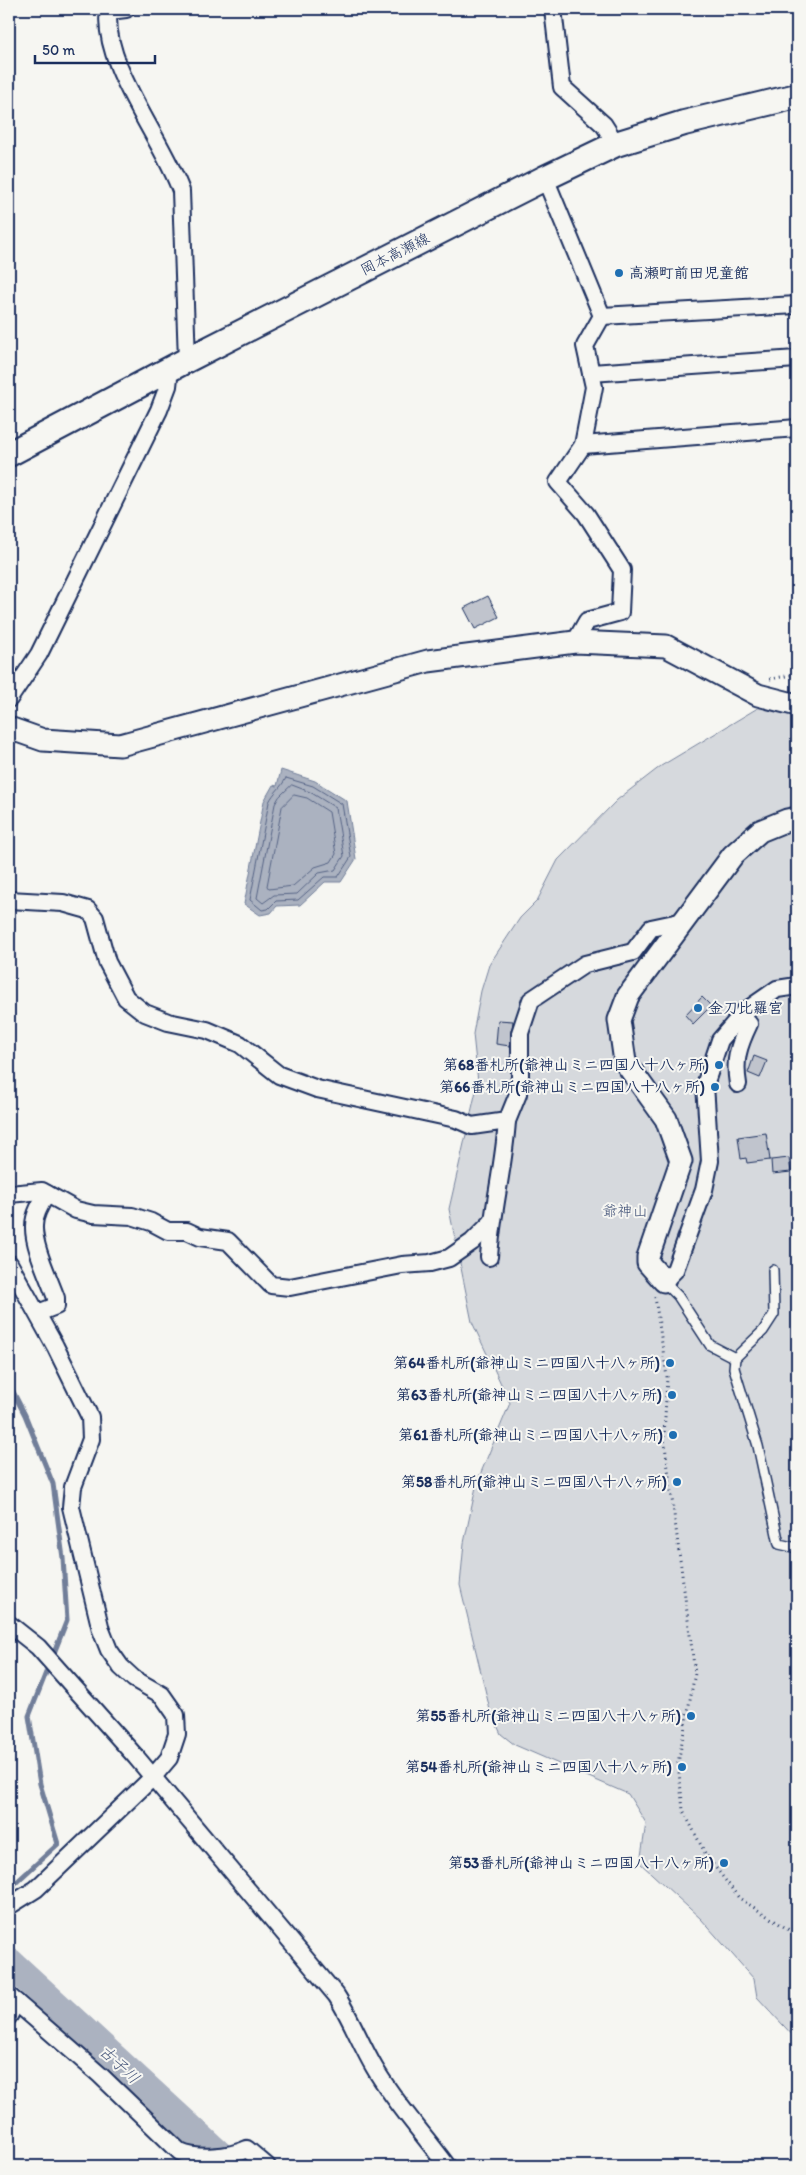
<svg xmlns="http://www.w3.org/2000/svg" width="806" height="2175" viewBox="0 0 806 2175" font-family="Itim,'Klee One',sans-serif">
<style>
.green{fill:#d6d9dd;stroke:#78849e}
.water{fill:#abb2c0;stroke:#717e99}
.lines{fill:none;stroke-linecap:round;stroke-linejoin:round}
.shore{stroke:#556385;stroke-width:1}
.stream{stroke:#717e99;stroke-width:5}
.river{stroke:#abb2c0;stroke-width:29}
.building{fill:#c0c4cd;stroke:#1b2f5e}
.service-casing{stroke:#1b2f5e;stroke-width:12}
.minor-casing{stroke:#1b2f5e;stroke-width:20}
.tertiary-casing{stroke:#1b2f5e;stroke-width:25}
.secondary-casing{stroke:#1b2f5e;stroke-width:28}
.path{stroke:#1b2f5e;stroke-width:3;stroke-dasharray:1 4;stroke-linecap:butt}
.service{stroke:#f6f6f2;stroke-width:9}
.minor{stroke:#f6f6f2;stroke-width:16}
.tertiary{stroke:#f6f6f2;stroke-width:21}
.secondary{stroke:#f6f6f2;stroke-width:24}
.poi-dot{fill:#1f6fb2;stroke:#f6f6f2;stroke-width:2}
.labels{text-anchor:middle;stroke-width:4;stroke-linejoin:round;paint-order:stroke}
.street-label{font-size:15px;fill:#1b2f5e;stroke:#f6f6f2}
.poi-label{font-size:15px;font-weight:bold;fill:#1b2f5e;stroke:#f6f6f2;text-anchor:end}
.park-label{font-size:15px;fill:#405177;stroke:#f6f6f2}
.water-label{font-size:16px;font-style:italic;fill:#46567b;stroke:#f6f6f2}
</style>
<rect width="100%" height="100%" fill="#f6f6f2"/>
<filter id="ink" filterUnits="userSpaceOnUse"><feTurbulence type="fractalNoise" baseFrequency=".02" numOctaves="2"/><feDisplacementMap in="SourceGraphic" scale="10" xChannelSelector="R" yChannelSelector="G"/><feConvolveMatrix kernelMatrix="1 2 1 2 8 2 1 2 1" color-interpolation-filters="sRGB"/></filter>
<g filter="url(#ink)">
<path class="green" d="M797 690V2040L757 1997 754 1979 701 1919 640 1863 646 1823 628 1794 515 1745 501 1734 490 1710 460 1585 464 1543 477 1482 510 1403 472 1322 449 1209 478 1082 473 1034 481 991 489 965 520 918 537 901 558 860 617 800 661 766 756 709Z"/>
<path class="water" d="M281 770 315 781 347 801 356 859 341 882H325L300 905 277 906 271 913 260 915 244 904 264 801 273 785 277 786Z"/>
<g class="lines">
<g class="shore">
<path d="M286 778 313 786 342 804 351 857 338 877H324L298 900 276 901 268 909 262 910 250 900 269 802C274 792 281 788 286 778Z"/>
<path d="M292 785 310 792 336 808 344 856 335 870 319 873 297 894 274 895 263 903 257 898 275 804 279 797Z"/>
<path d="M294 795 307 798 329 812 336 854 331 862 315 867 293 886 269 889 267 886 282 807Z"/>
</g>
<g class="stream">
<path d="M9 1384 25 1415 53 1484 63 1558 67 1620 52 1658"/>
<path d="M9 1889 58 1844 40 1784 29 1716 49 1665"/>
</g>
<path class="river" d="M9 1962 231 2166"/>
</g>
<g class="building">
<path d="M488 596 499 617 475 629 464 608Z"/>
<path d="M702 997 711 1006 693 1024 685 1015Z"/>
<path d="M498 1020 513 1021 510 1046 496 1044Z"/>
<path d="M754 1056 767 1061 760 1078 748 1073Z"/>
<path d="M766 1133 770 1160 747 1163 746 1158 741 1159 738 1137Z"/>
<path d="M789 1158 791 1172 772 1174 771 1160Z"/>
</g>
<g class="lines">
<defs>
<g id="service">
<path d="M664 1282 678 1296 710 1345 735 1358 734 1368 758 1446 779 1544 797 1548"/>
<path d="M735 1358 763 1331 774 1314 773 1270"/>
</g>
<g id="minor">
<path d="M109 9C100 63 163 139 181 191L187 360"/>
<path d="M553 9 562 87 604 125 616 144"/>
<path d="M109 11 126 9"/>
<path d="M545 178 602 316 585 346 594 387 583 445 558 482 586 514 622 570 620 612 587 621 575 642"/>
<path d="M602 316 797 305"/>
<path d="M591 373 797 359"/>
<path d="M583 445 797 428"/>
<path d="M9 699 39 654 159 410 168 386 170 369"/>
<path d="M9 900 63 903 88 910 95 918 107 962 126 998 145 1013 168 1022 207 1030 240 1044 279 1075 317 1089 456 1119 472 1126 507 1121C504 1167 492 1211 489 1257"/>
<path d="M738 1084C734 1060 738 1047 749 1024L741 1016"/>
<path d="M507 1121 518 1094 520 1076V1033L531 1000 585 964 633 952 651 928 684 921"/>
<path d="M9 1194 42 1191 76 1210 93 1214 132 1216 151 1222 168 1231H187L200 1237 228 1241 271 1285 290 1287 402 1265 430 1263 449 1258 472 1242 491 1223"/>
<path d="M9 1263 55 1346 90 1417 91 1439 73 1487 71 1507 101 1630 109 1650 121 1667 134 1679 162 1695 176 1715 177 1734 169 1758 152 1778 36 1889 9 1906"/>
<path d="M664 1281 675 1270 704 1190 710 1161 705 1085 720 1040 744 1012 777 989 797 986"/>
<path d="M38 1313 56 1306V1298C49 1278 33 1246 34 1226 34 1214 41 1203 47 1194"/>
<path d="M9 1624 38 1647 136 1757 336 1995C351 2018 360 2043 374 2067 394 2102 423 2133 447 2166"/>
<path d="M9 1996 100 2075 180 2152C197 2160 230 2157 247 2149L267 2166"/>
<path d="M9 2016 16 2002"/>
</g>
<g id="tertiary">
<path d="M9 728 43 740 120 745 428 661 575 642 666 646 758 695 797 705"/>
<path d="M664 1281 648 1263V1257L681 1161 666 1119 625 1062 619 1020 628 996 733 855 760 831 787 820 797 818"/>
</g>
<path id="secondary" d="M9 454 187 360 545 178 616 144 684 123 797 96"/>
</defs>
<use href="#service" class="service-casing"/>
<use href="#minor" class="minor-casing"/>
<use href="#tertiary" class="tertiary-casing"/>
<use href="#secondary" class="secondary-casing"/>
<g class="path">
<path d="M770 679 797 674"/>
<path d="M655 1297 667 1377 664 1438 695 1673 678 1763 683 1810 706 1855 739 1898 797 1935"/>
</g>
<use href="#service" class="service"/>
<use href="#minor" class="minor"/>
<use href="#tertiary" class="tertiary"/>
<use href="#secondary" class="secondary"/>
</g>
</g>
<g class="poi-dot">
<circle cx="619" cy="273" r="5"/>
<circle cx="698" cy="1008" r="5"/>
<circle cx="719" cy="1065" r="5"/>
<circle cx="715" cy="1087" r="5"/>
<circle cx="670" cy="1363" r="5"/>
<circle cx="672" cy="1395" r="5"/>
<circle cx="673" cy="1435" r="5"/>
<circle cx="677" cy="1482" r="5"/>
<circle cx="691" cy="1716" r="5"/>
<circle cx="682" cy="1767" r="5"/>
<circle cx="724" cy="1863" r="5"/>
</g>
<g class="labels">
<g class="street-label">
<text transform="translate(395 254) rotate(-27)" y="5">岡本高瀬線</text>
</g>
<g class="poi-label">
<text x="629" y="278" text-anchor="start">高瀬町前田児童館</text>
<text x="708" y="1013" text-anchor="start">金刀比羅宮</text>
<text x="709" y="1070">第68番札所(爺神山ミニ四国八十八ヶ所)</text>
<text x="705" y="1092">第66番札所(爺神山ミニ四国八十八ヶ所)</text>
<text x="660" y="1368">第64番札所(爺神山ミニ四国八十八ヶ所)</text>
<text x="662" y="1400">第63番札所(爺神山ミニ四国八十八ヶ所)</text>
<text x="663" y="1440">第61番札所(爺神山ミニ四国八十八ヶ所)</text>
<text x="667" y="1487">第58番札所(爺神山ミニ四国八十八ヶ所)</text>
<text x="681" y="1721">第55番札所(爺神山ミニ四国八十八ヶ所)</text>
<text x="672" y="1772">第54番札所(爺神山ミニ四国八十八ヶ所)</text>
<text x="714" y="1868">第53番札所(爺神山ミニ四国八十八ヶ所)</text>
</g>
<g class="park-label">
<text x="625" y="1216">爺神山</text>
</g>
<g class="water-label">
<text transform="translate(120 2064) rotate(43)" y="6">古子川</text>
</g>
</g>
<rect width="806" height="2175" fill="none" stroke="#f6f6f2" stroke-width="30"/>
<rect x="15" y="15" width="776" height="2145" fill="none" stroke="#1b2f5e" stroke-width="2" filter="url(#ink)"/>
<path d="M35 55v8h120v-8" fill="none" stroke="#1b2f5e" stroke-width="2.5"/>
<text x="42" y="55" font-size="15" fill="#1b2f5e" stroke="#f6f6f2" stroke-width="4" paint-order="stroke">50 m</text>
</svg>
